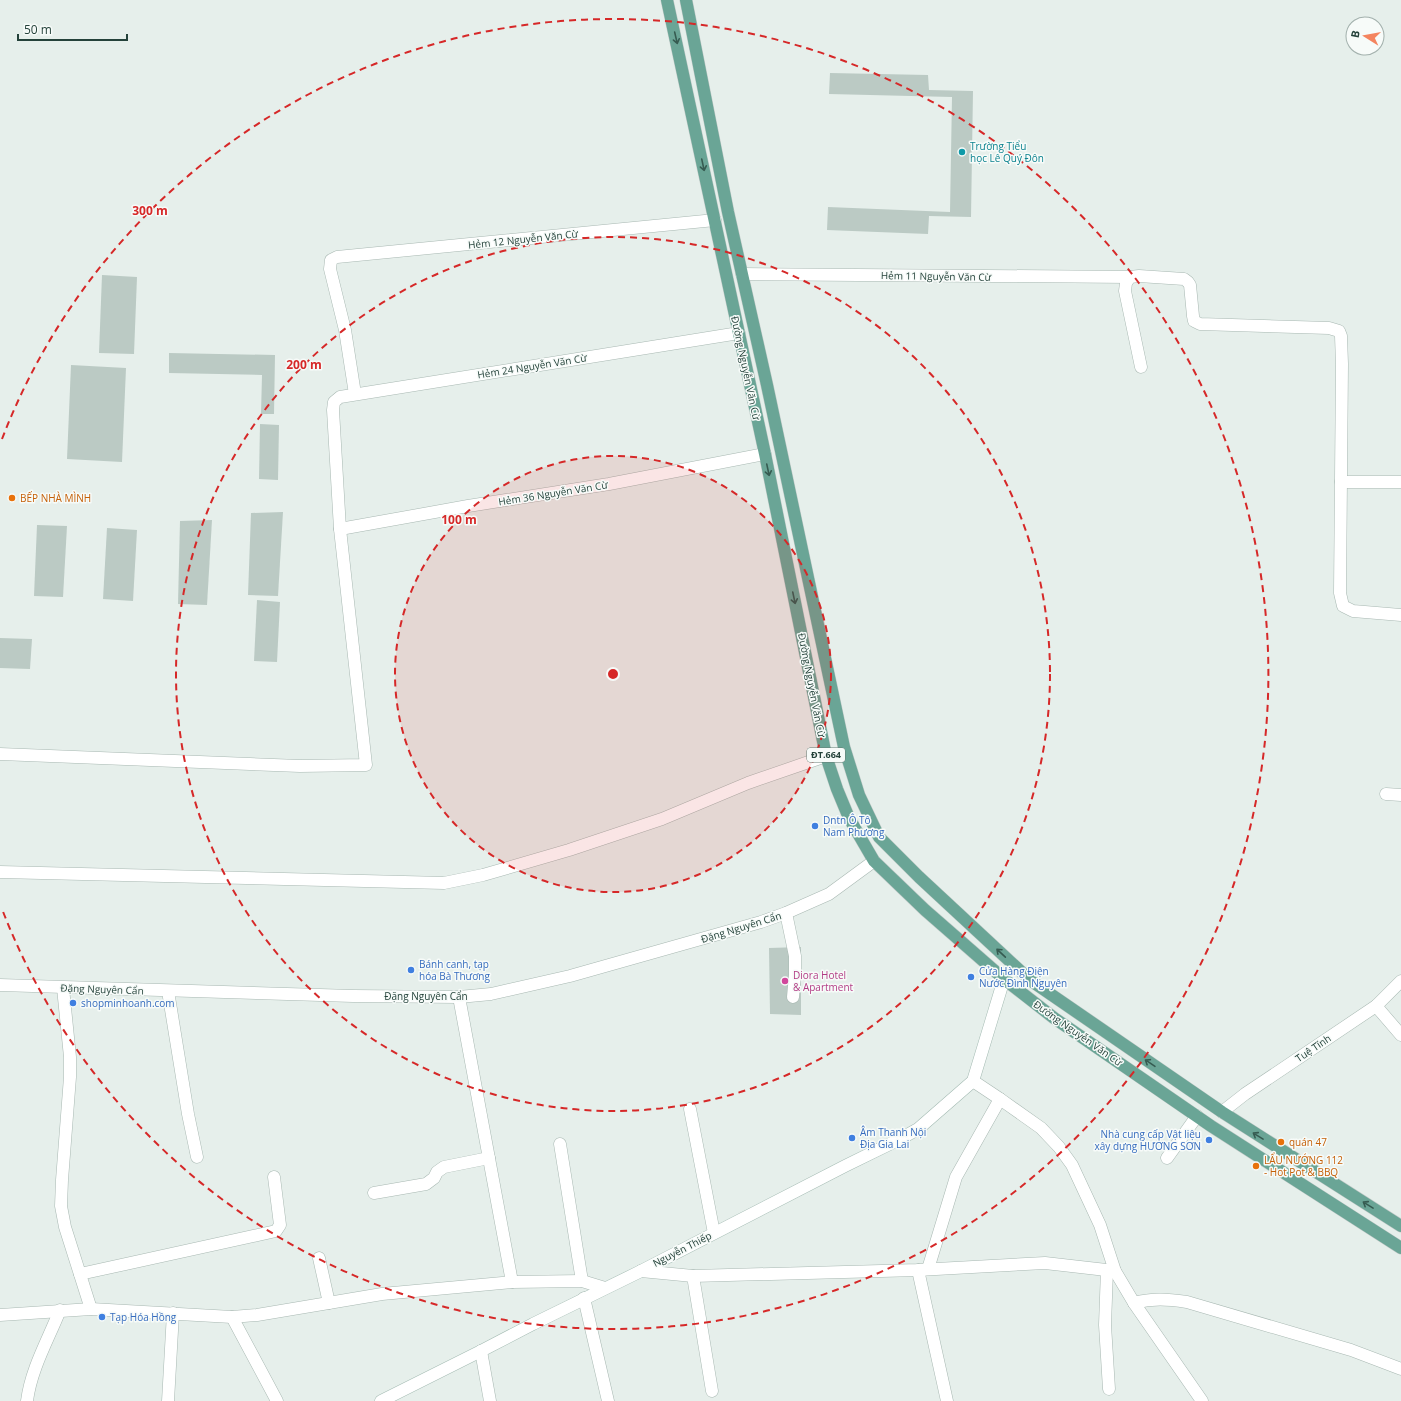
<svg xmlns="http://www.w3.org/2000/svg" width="1401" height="1401" viewBox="0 0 1401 1401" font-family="'Open Sans',sans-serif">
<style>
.building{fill:#bbcac4}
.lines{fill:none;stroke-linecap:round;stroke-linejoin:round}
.street-casing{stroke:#a8b8b2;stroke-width:13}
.secondary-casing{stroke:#a4bbb3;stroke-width:13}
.primary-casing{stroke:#c2cac8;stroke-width:13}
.street{stroke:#fff;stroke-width:12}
.secondary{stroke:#fff;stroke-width:12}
.primary{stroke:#6aa596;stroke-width:12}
.oneway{stroke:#365b51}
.ring{fill:none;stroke:#d62828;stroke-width:2;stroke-dasharray:7 5}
.culture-dot{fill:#0f9aa8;stroke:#f7fbf9;stroke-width:1.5}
.food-dot{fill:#e8710a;stroke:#f7fbf9;stroke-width:1.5}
.shop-dot{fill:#3f7fe0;stroke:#f7fbf9;stroke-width:1.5}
.hotel-dot{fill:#d1479c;stroke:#f7fbf9;stroke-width:1.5}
.labels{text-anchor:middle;stroke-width:3;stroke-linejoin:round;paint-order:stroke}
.shield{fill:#f7fbf9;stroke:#637a73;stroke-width:1}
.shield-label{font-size:9px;font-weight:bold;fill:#24423a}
.culture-label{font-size:10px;fill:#0d838f;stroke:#f7fbf9;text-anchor:start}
.street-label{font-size:10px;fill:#24423a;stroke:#f7fbf9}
.food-label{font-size:10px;fill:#c56008;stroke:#f7fbf9;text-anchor:start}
.shop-label{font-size:10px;fill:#366cbe;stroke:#f7fbf9;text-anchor:start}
.hotel-label{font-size:10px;fill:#b23c85;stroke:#f7fbf9;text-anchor:start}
.centre{fill:#d62828;stroke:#f7fbf9;stroke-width:2}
.ring-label{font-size:12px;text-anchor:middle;font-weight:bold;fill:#d62828;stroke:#f7fbf9;stroke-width:3;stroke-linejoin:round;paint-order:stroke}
</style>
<rect width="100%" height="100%" fill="#e6efeb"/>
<g class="building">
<path d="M830 73 928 75 929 90 973 91 971 217 929 216 928 234 827 230 828 207 950 212 952 97 829 94Z"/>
<path d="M102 275 137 277 134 354 99 353Z"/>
<path d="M169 353 275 355 274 414H261L262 375 169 373Z"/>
<path d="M71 365 126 368 122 462 67 459Z"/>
<path d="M260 424 279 425 278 480 259 479Z"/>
<path d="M283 512 278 596 248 595 251 513Z"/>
<path d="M212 520 207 605 178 604 180 521Z"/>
<path d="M37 525 67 526 63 597 34 596Z"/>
<path d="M107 528 137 530 133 601 103 599Z"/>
<path d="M257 600 280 602 277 662 254 661Z"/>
<path d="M0 638 32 639 30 669 0 668Z"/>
<path d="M801 947V1015L770 1014 769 948Z"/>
</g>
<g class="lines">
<defs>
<g id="street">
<path d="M742 274 1130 277"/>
<path d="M1141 367 1125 291 1126 283 1130 277 1139 276 1184 279 1188 282 1190 285 1193 316 1194 321 1200 324 1329 328 1339 331 1341 336 1342 364 1340 593 1343 606 1353 611 1401 615"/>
<path d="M355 394 345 330 330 269 331 260 337 257 715 220"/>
<path d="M1341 482H1401"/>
<path d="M340 529 468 506 609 484 765 454"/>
<path d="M0 754 300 766 366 765 340 529 333 410 334 402 340 397 739 333"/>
<path d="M1386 794 1401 795"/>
<path d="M0 872 444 883 483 875 569 850 662 819 748 783 826 756"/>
<path d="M786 913 795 956V975L793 997"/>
<path d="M0 985 353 996 459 997 491 994 570 976 761 922 786 913 829 894 874 861"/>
<path d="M63 988 70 1057V1077L62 1180 61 1206 65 1227 91 1309"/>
<path d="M168 991 188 1114 197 1157"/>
<path d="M459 997 512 1282"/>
<path d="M1376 1006 1401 1035"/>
<path d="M973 1081 1000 1099 1041 1128 1059 1147 1072 1165 1100 1225 1115 1271 1134 1303 1202 1401"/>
<path d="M690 1109 714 1233"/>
<path d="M1222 1112 1245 1094 1376 1006 1401 981"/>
<path d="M560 1144 582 1281"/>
<path d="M1167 1158 1197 1116"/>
<path d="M374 1193 426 1184 434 1178 437 1172 444 1167 489 1158"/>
<path d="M319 1258 329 1303"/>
<path d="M928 1269 956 1177 1000 1099"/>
<path d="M918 1270 947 1401"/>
<path d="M1107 1270 1105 1325 1109 1389"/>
<path d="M641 1271 693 1276 918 1270 1045 1263 1115 1271"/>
<path d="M80 1274 276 1231 280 1225 274 1177"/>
<path d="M693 1276 712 1391"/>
<path d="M584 1298 608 1401"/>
<path d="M1134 1303C1153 1298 1167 1299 1187 1302L1351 1350 1401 1369"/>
<path d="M0 1315 91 1309 232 1317 257 1315 382 1294 512 1282 582 1281 605 1288"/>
<path d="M232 1317 277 1401"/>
<path d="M481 1351 490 1401"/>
<path d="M27 1401C31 1369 48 1340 60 1310"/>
<path d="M168 1401 173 1313"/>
</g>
<path id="secondary" d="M381 1401 481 1351 533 1324 641 1271 845 1166 900 1139 918 1129 973 1081 1004 979"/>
<g id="primary">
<path d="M667 0 765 454 826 756 837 789 849 818 874 861 925 910 1004 979 1054 1018 1211 1126 1401 1248"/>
<path d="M686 0 728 212 767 385 844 747 859 795 879 837 919 877 1030 980 1222 1112 1401 1226"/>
</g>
</defs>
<use href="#street" class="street-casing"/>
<use href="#secondary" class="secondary-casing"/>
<use href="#primary" class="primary-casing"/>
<use href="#street" class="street"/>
<use href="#secondary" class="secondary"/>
<use href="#primary" class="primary"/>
</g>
<defs><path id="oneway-shaft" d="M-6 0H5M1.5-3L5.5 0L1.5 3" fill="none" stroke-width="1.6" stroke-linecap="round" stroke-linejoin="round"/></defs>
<g class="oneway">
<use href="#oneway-shaft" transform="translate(676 38) rotate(77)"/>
<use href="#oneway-shaft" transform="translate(703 165) rotate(78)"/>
<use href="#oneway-shaft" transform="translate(768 470) rotate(78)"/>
<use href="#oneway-shaft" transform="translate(794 598) rotate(78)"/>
<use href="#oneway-shaft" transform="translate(1001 953) rotate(-137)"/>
<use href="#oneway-shaft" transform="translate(1150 1063) rotate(-146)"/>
<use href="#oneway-shaft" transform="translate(1258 1136) rotate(-148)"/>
<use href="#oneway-shaft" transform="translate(1368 1205) rotate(-148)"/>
</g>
<circle cx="613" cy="674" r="218" fill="#d62828" fill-opacity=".12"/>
<g class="ring">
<circle cx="613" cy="674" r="218"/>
<circle cx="613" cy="674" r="437"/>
<path d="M2 439A655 655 0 1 1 2 909"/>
</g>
<circle class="culture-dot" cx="962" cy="152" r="4"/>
<g class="food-dot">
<circle cx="12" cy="498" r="4"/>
<circle cx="1281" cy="1142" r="4"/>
<circle cx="1256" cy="1166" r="4"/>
</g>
<g class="shop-dot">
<circle cx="815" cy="826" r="4"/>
<circle cx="411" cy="970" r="4"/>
<circle cx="971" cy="977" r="4"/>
<circle cx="73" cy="1003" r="4"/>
<circle cx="852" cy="1138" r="4"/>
<circle cx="1209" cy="1140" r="4"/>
<circle cx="102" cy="1317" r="4"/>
</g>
<circle class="hotel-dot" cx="785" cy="981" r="4"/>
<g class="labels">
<rect class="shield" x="807" y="748" width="38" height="14" rx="3"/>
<g class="shield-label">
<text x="826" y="758">ĐT.664</text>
</g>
<g class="culture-label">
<text x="970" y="150">Trường Tiểu<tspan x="970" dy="12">học Lê Quý Đôn</tspan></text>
</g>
<g class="street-label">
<text transform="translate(523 239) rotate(-6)" y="4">Hẻm 12 Nguyễn Văn Cừ</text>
<text transform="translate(936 276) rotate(1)" y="4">Hẻm 11 Nguyễn Văn Cừ</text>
<text transform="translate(532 366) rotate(-9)" y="4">Hẻm 24 Nguyễn Văn Cừ</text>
<text transform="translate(746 368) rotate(78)" y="4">Đường Nguyễn Văn Cừ</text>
<text transform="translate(553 493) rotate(-9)" y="4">Hẻm 36 Nguyễn Văn Cừ</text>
<text transform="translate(812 685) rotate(79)" y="4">Đường Nguyễn Văn Cừ</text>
<text transform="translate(741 927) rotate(-17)" y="4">Đặng Nguyên Cẩn</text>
<text transform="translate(102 989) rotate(2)" y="4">Đặng Nguyên Cẩn</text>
<text x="426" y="1000">Đặng Nguyên Cẩn</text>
<text transform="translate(1078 1033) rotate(35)" y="4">Đường Nguyễn Văn Cừ</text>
<text transform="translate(1313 1048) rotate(-34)" y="4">Tuệ Tĩnh</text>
<text transform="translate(682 1249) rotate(-27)" y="4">Nguyễn Thiếp</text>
</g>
<g class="food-label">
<text x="20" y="502">BẾP NHÀ MÌNH</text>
<text x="1289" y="1146">quán 47</text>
<text x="1264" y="1164">LẨU NƯỚNG 112<tspan x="1264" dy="12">- Hot Pot &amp; BBQ</tspan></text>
</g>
<g class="shop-label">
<text x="823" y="824">Dntn Ô Tô<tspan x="823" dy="12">Nam Phương</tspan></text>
<text x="419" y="968">Bánh canh, tạp<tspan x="419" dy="12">hóa Bà Thương</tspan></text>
<text x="979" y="975">Cửa Hàng Điện<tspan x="979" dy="12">Nước Đình Nguyên</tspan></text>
<text x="81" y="1007">shopminhoanh.com</text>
<text x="860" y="1136">Âm Thanh Nội<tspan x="860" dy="12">Địa Gia Lai</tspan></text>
<text x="1201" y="1138" text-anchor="end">Nhà cung cấp Vật liệu<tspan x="1201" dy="12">xây dựng HƯƠNG SƠN</tspan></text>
<text x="110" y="1321">Tạp Hóa Hồng</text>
</g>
<g class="hotel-label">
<text x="793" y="979">Diora Hotel<tspan x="793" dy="12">&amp; Apartment</tspan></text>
</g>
</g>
<circle cx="613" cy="674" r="6" class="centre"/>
<g class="ring-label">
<text x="150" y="215">300 m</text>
<text x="304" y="369">200 m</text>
<text x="459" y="524">100 m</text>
</g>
<g transform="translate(1365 36) rotate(281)"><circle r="19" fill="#f7fbf9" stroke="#a3b1ad"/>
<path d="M0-3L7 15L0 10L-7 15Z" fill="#f4845f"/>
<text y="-6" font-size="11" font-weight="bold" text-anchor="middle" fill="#24423a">B</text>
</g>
<path d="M18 34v6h109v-6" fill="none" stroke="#24423a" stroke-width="2"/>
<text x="24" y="34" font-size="12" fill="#24423a" stroke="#f7fbf9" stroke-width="3" paint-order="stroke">50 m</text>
</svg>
